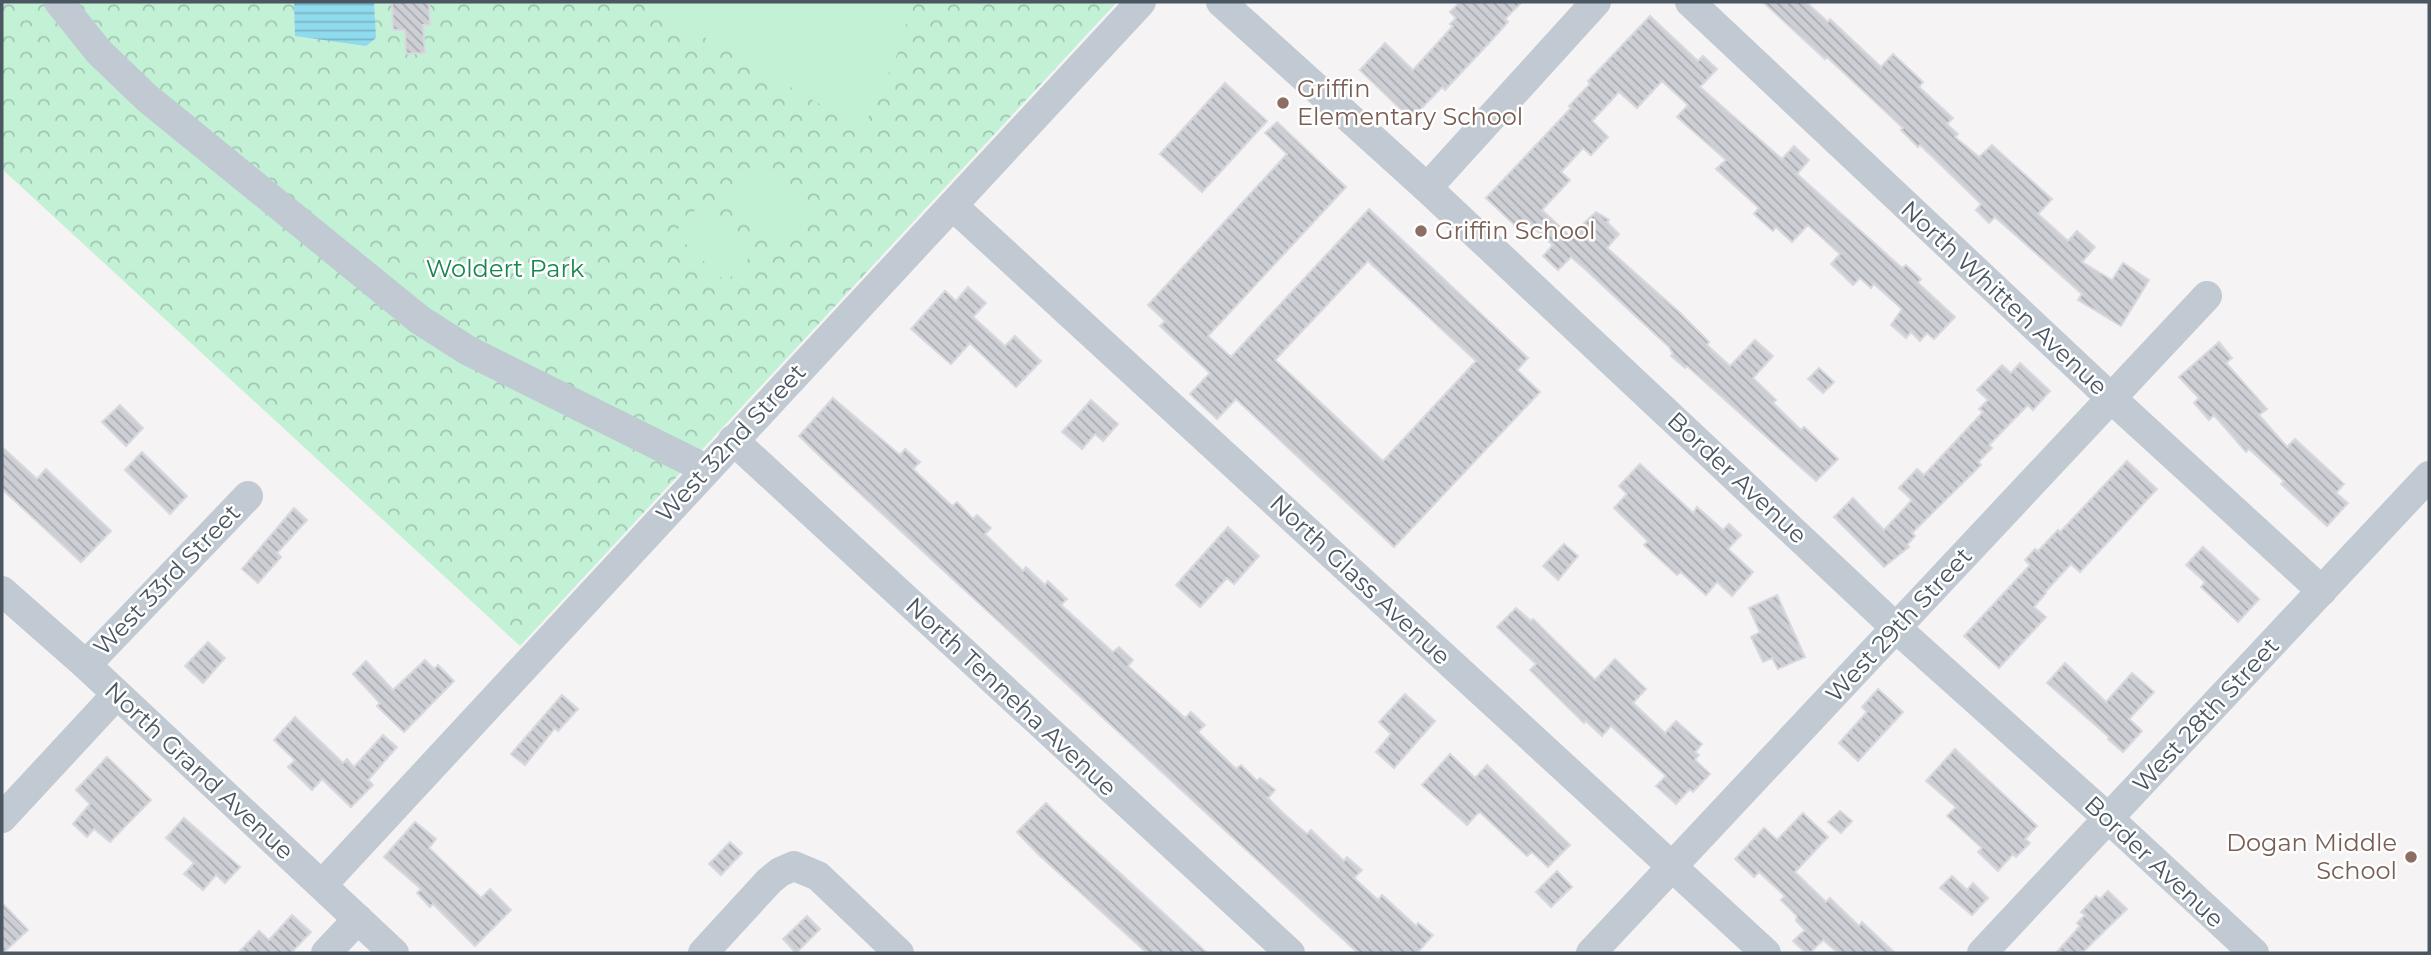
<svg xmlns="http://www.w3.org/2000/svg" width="2431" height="955" viewBox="0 0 2431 955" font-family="Montserrat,sans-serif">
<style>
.park{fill:url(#park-crowns)}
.pitch{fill:#c3f1d5}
.water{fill:url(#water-rules)}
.building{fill:url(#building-back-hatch);stroke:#d7d9de;stroke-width:2;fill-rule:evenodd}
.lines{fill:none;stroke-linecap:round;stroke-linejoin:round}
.minor{stroke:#c1cad2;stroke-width:30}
.education-dot{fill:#8d6e63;stroke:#fff;stroke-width:2.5}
.labels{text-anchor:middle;stroke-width:5;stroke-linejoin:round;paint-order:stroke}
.education-label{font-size:24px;fill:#785e54;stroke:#fff;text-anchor:start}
.park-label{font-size:24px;fill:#17864f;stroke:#fff}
.street-label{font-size:24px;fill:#4a5661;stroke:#fff}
</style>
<defs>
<pattern id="park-crowns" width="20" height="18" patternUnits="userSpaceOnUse" patternTransform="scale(1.75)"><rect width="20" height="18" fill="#c3f1d5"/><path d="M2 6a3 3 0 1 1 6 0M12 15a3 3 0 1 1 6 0" fill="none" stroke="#a0c6b0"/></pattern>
<pattern id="water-rules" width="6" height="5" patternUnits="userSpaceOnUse" patternTransform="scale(1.75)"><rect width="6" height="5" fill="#90daee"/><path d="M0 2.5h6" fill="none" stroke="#78b4c4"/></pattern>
<pattern id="building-back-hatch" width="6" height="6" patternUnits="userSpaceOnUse" patternTransform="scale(1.75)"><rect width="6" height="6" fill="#cdcfd5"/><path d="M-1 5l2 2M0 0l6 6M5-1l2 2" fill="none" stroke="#a8abb0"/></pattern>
</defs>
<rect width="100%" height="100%" fill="#f5f3f3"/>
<path class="park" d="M2 2H1117L520 646 2 169Z"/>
<g class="pitch">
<path d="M643 2H911L902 44 863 129Z"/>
<path d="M753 167 808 217 777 250 722 200Z"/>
<path d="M696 209 749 258 726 282 674 233Z"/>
</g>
<path class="water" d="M294 2H374L376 38 366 46 295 36Z"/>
<g class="building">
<path d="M392 2H429L430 25H423L425 53 406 54 405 30H393Z"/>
<path d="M1460 2H1522L1505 19 1508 22 1489 43 1445 90 1442 87 1411 119 1360 70 1385 43 1413 70 1453 26 1450 24 1456 18 1450 12Z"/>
<path d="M1763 2H1806L1828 22 1830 19 1881 67 1893 54 1923 82 1919 87 1953 118 1947 124 1958 134 1955 137 1979 157 1992 145 2052 199 2038 214 2068 241 2077 231 2095 247 2082 262 2112 280 2123 263 2149 280 2121 326 2078 300 2082 294 1995 217 1989 223 1976 210 1981 204 1943 167 1920 145 1918 147 1901 130 1903 128 1827 57 1825 59Z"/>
<path d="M1650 16 1698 61 1703 56 1717 69 1700 87 1782 159 1794 146 1809 160 1797 174 1902 268 1906 265 1921 279 1918 283 1955 317 1934 339 1927 333 1920 341 1911 332 1906 338 1891 325 1902 309 1874 284 1871 288 1860 278 1853 285 1831 264 1840 254 1808 225 1792 242 1776 227 1773 231 1754 214 1759 208 1716 169 1726 160 1677 117 1688 105 1662 81 1637 108 1619 92 1592 121 1608 137 1591 155 1583 148 1561 172 1570 180 1542 210 1570 236 1596 212 1609 220 1607 222 1619 234 1607 248 1678 311 1709 342 1707 345 1730 366 1755 340 1773 356 1753 378 1776 400 1773 403 1801 430 1804 427 1838 459 1816 481 1687 366 1685 368 1671 356 1673 354 1669 347 1586 270 1571 257 1558 270 1543 256 1553 245 1528 223 1521 231 1486 198 1571 108 1569 106 1590 84 1588 81Z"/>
<path d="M1225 83 1267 121 1202 192 1160 154Z"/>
<path d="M1277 122 1346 187 1208 336 1231 357 1369 209 1528 358 1517 370 1540 392 1394 547 1236 399 1217 419 1190 394 1210 373 1160 326 1165 321 1148 305 1287 154 1265 133ZM1368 261 1476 361 1383 461 1275 360Z"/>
<path d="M968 287 986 303 973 317 1005 346 1015 336 1041 361 1016 387 970 343 951 364 911 329 945 291 956 301Z"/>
<path d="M2219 342 2232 358 2226 363 2267 409 2259 415 2287 447 2295 439 2344 484 2336 493 2348 503 2327 526 2281 484 2284 481 2249 449 2246 452 2214 415 2209 420 2194 403 2199 398 2179 377Z"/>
<path d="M2020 363 2050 391 2033 410 2028 405 1989 445 1992 448 1978 462 1981 465 1912 533 1915 536 1907 545 1909 547 1884 567 1834 517 1853 498 1884 530 1912 500 1899 488 1917 469 1924 475 1983 412 1979 409 1988 400 1977 390 2002 365 2011 373Z"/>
<path d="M1819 368 1834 382 1823 393 1808 379Z"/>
<path d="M833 398 900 455 905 449 920 462 913 469 952 506 957 502 973 519 977 515 991 528 985 534 1023 571 1026 567 1045 585 1048 581 1067 599 1061 605 1113 652 1119 647 1133 660 1128 666 1185 718 1191 712 1205 725 1198 732 1236 769 1241 765 1257 781 1260 778 1275 790 1268 798 1283 813 1307 834 1311 830 1344 861 1347 857 1362 870 1354 878 1378 900 1382 895 1416 926 1418 923 1433 935 1417 953H1358L827 463 799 436Z"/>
<path d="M1091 400 1118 424 1103 441 1095 434 1082 449 1062 432Z"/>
<path d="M120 405 143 428 126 446 102 422Z"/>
<path d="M2 447 37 479 46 469 111 531 81 562 2 489Z"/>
<path d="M142 452 187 496 170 514 125 470Z"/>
<path d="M2127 461 2157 489 2080 572 2071 564 2045 592 2046 593 2034 607 2046 617 1999 668 1964 636 2030 565 2025 560 2035 549 2038 551 2058 530 2060 532Z"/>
<path d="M1640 464 1693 513 1697 507 1723 530 1729 524 1741 535 1728 549 1753 572 1732 596 1717 582 1706 595 1681 572 1677 575 1644 545 1648 541 1614 508 1627 494 1619 486Z"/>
<path d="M294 508 307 520 277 553 281 557 258 583 242 569Z"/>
<path d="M1228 527 1259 556 1234 584 1227 578 1200 607 1176 585Z"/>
<path d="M1564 544 1578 556 1558 580 1543 566Z"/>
<path d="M2203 547 2259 599 2238 622 2201 587 2205 582 2186 565Z"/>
<path d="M1777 595 1805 657 1778 669 1772 658 1763 662 1751 637 1760 632 1749 608Z"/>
<path d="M1516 608 1531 621 1533 619 1595 680 1615 659 1646 689 1633 703 1665 733 1676 721 1702 744 1695 752 1699 755 1695 760 1710 774 1693 792 1690 789 1676 804 1656 786 1666 776 1611 726 1602 736 1586 721 1584 723 1530 670 1536 664 1497 627Z"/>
<path d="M208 642 225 658 203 683 185 666Z"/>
<path d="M425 660 434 669 438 665 454 681 404 732 377 706 380 703 353 674 366 661 393 690Z"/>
<path d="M2065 663 2106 702 2132 673 2154 692 2129 719 2142 731 2123 752 2108 739 2109 737 2047 683Z"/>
<path d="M1878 689 1903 712 1858 761 1839 743 1867 712 1862 707Z"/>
<path d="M1405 694 1435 721 1394 768 1376 752 1391 734 1379 722Z"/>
<path d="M562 695 578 709 558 731 555 728 525 765 511 754Z"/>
<path d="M295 717 343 763 347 759 354 767 383 735 397 747 368 780 373 785 351 807 322 779 312 790 288 767 295 760 274 740Z"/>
<path d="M1955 749 2037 826 2025 839 2030 843 2016 857 2013 854 1998 871 1978 852 1982 848 1947 816 1956 807 1926 781Z"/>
<path d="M1450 754 1475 778 1487 765 1570 845 1548 867 1532 852 1527 856 1481 813H1478L1467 825 1422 785Z"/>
<path d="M107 757 151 800 110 842 94 829 87 837 73 824 90 804 76 790Z"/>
<path d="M1046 803 1084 840 1207 953H1147L1038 854 1017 832Z"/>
<path d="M1840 811 1852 821 1841 833 1828 822Z"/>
<path d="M1803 813 1828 837 1795 872 1826 902 1830 898 1859 926 1862 922 1895 953H1838L1823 940 1810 953H1806L1793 941 1805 930 1796 921 1797 916 1781 900 1785 896 1759 872 1754 877 1735 859 1764 828 1777 840Z"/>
<path d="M184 818 240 867 225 883 216 875 203 890 184 874 194 863 166 838Z"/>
<path d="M415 822 436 839 429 848 481 898 490 889 511 910 475 946 433 904 430 907 417 893 421 889 384 857Z"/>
<path d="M730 842 742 853 721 875 709 864Z"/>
<path d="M1557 871 1572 887 1551 907 1536 892Z"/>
<path d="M1952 876 1967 890 1973 883 1988 898 1972 915 1940 888Z"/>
<path d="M2108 891 2127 909 2082 953H2056L2080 926 2077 923 2085 915 2081 912 2096 896 2100 899Z"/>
<path d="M2 903 28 930 3 953H2Z"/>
<path d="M292 915 311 932 291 953H238L259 931 269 940Z"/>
<path d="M807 916 820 929 796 953 783 939Z"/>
</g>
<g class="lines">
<g class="minor">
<path d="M59 2 99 52 147 98 420 320 467 350 706 469"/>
<path d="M1221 2 1427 188 1896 628 2108 818 2254 953"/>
<path d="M1690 2 2112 399 2322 591"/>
<path d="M1427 188 1596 2"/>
<path d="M953 206 1766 953"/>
<path d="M733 440 1290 953"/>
<path d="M2 591 86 665 394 953"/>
<path d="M86 665 248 496"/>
<path d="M2 818 117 694"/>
<path d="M322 885 1141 2"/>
<path d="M326 953 358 919"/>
<path d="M703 953 769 881 780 872 794 866 818 876 899 953"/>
<path d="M1591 953 2207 296"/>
<path d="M1982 953 2429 476"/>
</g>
</g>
<g class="education-dot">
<circle cx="1283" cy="103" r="7"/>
<circle cx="1421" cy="231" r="7"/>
<circle cx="2411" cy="857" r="7"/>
</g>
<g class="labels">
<g class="education-label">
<text x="1297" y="97">Griffin<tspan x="1297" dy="28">Elementary School</tspan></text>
<text x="1435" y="239">Griffin School</text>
<text x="2397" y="851" text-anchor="end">Dogan Middle<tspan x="2397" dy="28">School</tspan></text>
</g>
<g class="park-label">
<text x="505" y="277">Woldert Park</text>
</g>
<g class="street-label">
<text transform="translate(2004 298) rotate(43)" y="8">North Whitten Avenue</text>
<text transform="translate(731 443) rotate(-47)" y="8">West 32nd Street</text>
<text transform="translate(1737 478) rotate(43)" y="8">Border Avenue</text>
<text transform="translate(167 580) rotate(-46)" y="8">West 33rd Street</text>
<text transform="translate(1360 580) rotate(43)" y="8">North Glass Avenue</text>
<text transform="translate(1899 625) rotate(-47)" y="8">West 29th Street</text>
<text transform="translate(1011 697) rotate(43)" y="8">North Tenneha Avenue</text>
<text transform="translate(2206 715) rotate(-47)" y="8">West 28th Street</text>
<text transform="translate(199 771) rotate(43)" y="8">North Grand Avenue</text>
<text transform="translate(2154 862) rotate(43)" y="8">Border Avenue</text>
</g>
</g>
<rect width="2431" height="955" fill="none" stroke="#4a5661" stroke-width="7"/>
</svg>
